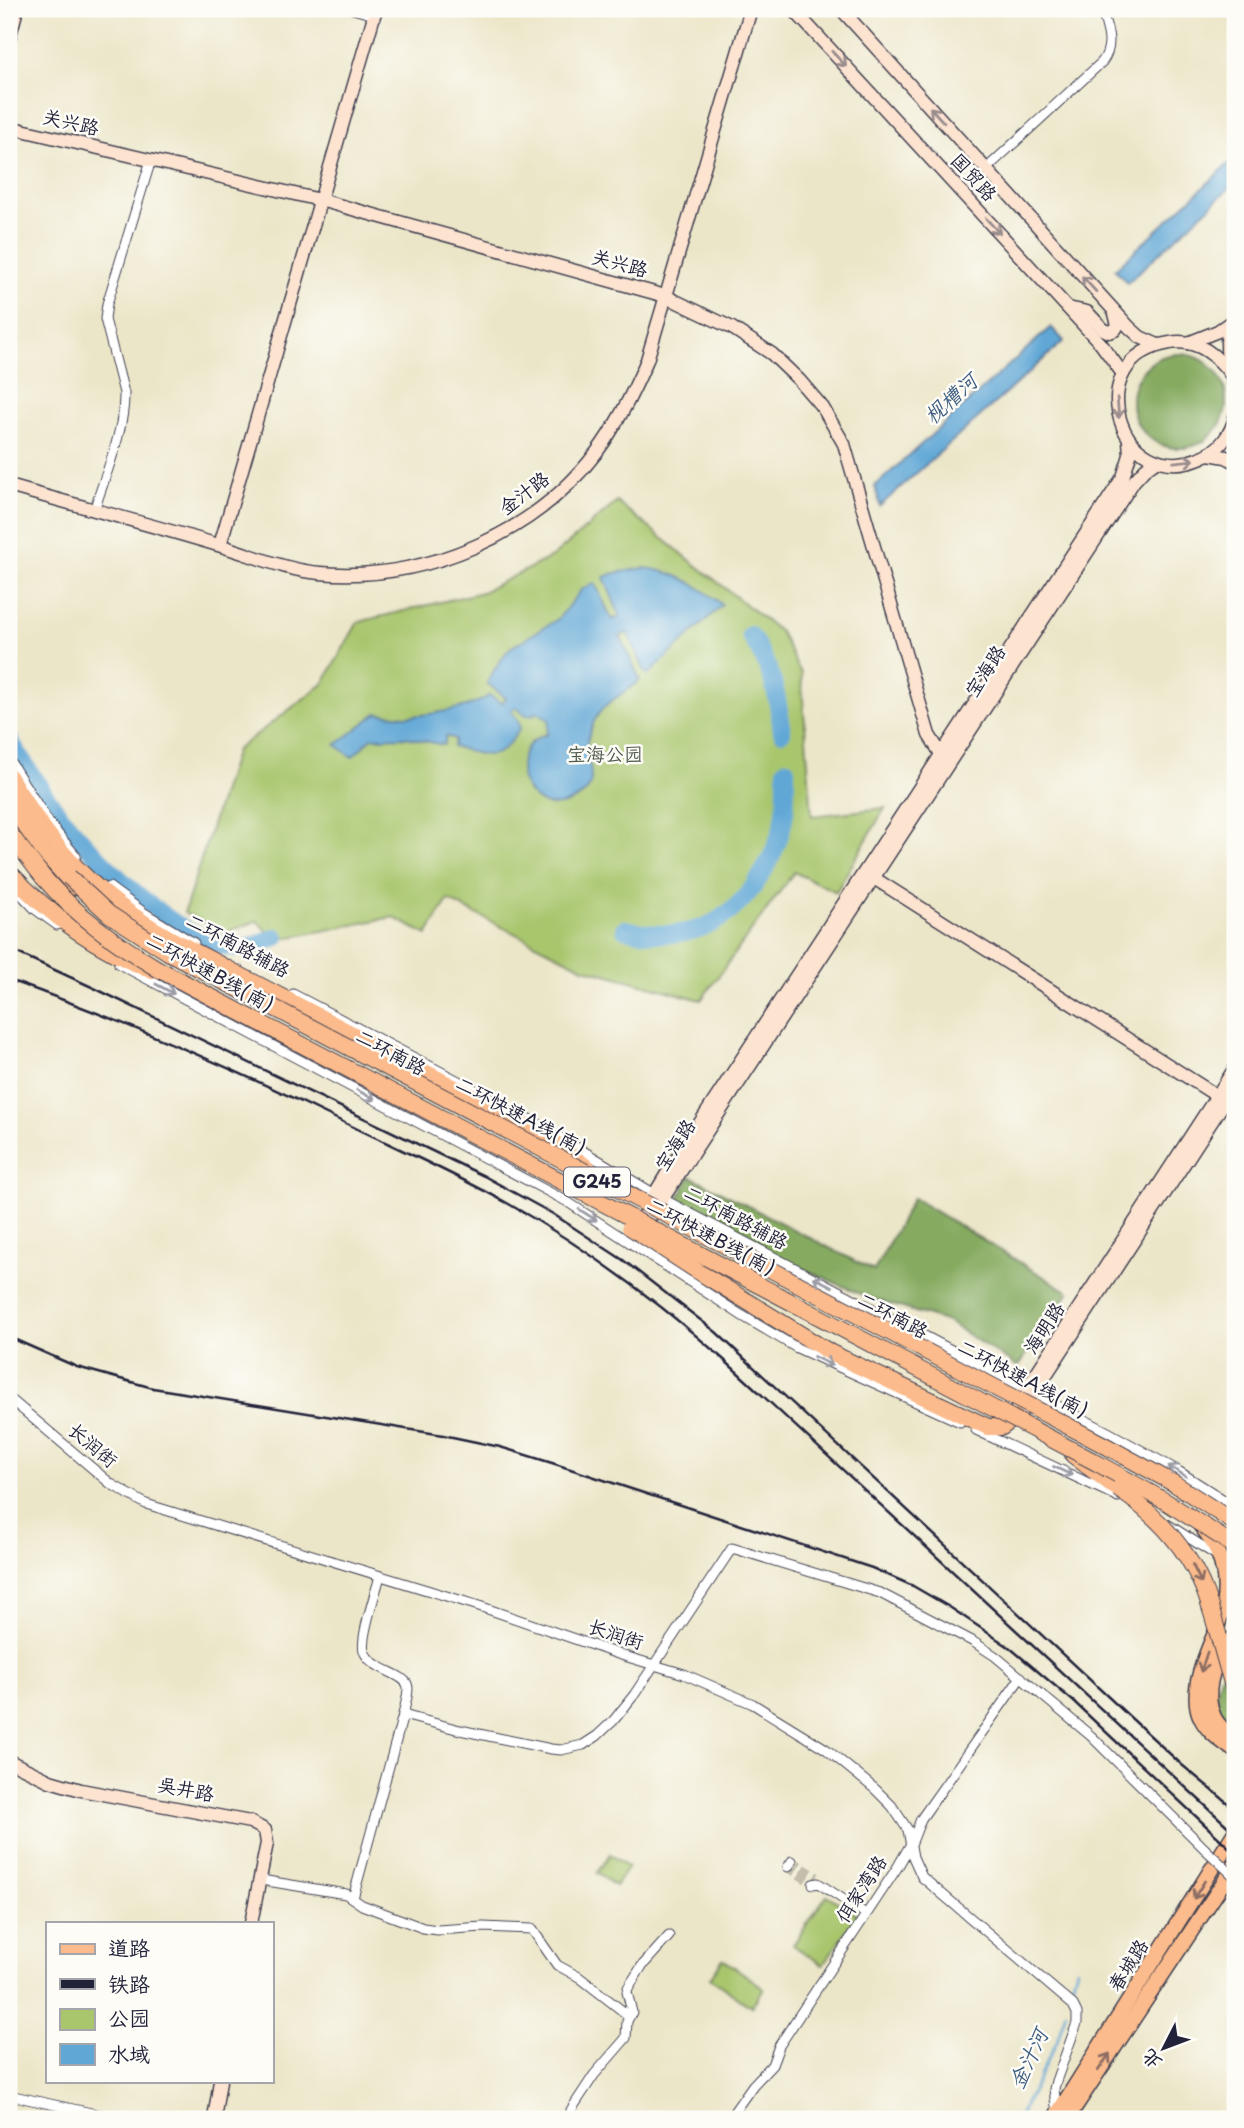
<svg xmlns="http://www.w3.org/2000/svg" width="1244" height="2128" viewBox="0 0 1244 2128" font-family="'Playpen Sans','LXGW WenKai TC',sans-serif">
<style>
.green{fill:#a9c66d;stroke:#667454;stroke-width:2}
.forest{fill:#86ab60;stroke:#54664e;stroke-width:2}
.water{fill:#60a7d6;stroke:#416488;stroke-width:2}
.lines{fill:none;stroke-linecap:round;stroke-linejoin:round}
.stream{stroke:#60a7d6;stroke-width:2.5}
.river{stroke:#60a7d6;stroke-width:18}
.street-tunnel{stroke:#c4bfad;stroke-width:9;stroke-dasharray:9 4.5;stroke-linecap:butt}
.street-casing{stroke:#403f50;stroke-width:11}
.secondary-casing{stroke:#403f50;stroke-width:15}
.primary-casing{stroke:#403f50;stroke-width:17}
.highway-casing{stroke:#403f50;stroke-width:18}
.street{stroke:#fff;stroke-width:9}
.secondary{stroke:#fde4d1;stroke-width:12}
.primary{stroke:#fbbb8c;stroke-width:14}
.highway{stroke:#fbbb8c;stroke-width:16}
.rail{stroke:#22223b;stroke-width:2.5}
.street-bridge-casing{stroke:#403f50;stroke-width:11;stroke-linecap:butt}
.highway-bridge-casing{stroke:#403f50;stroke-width:18;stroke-linecap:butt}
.street-bridge{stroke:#fff;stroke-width:9}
.highway-bridge{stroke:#fbbb8c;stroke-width:16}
.oneway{stroke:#9a8d8e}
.oneway2{stroke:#9c9ca7}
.oneway3{stroke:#8e6e64}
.labels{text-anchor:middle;stroke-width:5;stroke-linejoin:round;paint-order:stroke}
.shield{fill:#fdfcf7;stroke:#646373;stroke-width:2}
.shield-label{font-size:18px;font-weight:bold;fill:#22223b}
.street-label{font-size:19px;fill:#22223b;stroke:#fdfcf7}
.park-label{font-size:19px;fill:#515b4c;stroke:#fdfcf7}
.water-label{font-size:21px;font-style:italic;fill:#3e5e81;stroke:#fdfcf7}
</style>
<rect width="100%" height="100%" fill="#fdfcf7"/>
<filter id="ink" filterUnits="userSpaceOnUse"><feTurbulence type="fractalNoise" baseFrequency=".0143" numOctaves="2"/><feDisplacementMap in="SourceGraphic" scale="14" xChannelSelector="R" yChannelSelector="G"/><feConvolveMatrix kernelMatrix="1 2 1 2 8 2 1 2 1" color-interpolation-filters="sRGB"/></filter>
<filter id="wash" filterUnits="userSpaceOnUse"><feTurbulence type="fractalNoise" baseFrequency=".00686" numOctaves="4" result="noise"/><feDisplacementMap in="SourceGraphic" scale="28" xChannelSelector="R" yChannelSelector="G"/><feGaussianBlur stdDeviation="1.57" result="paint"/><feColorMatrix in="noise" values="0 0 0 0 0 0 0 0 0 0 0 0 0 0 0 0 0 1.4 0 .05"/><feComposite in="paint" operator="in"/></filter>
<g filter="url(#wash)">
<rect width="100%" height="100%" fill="#ece6c9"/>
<g class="green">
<path d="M617 502 780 632 801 673 812 816 885 808 836 892 794 872 701 1000 584 968 448 900 427 935 393 917 276 940 257 921 225 933 184 913 236 750 323 684 358 622 482 592 552 557Z"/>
<path d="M610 1854 628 1867 615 1886 597 1873Z"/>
<path d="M827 1895 857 1915 823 1965 793 1945Z"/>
<path d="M723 1959 764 1988 751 2007 710 1978Z"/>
</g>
<g class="forest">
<circle cx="1179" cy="401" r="47"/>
<path d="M690 1176 874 1271 913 1198 1069 1292 1018 1367 948 1322 867 1297 768 1253 678 1199Z"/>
<path d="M1235 1649V1729C1203 1708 1219 1674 1235 1649Z"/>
</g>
<g class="water">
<path d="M1235 158V183L1127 283 1115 269Z"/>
<path d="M1051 327 1064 341 880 506 875 486Z"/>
<path d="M644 568C675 571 699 585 722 605L648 675 645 672 628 633 620 636 640 680C626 693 606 700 596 718 594 720 587 740 587 743 585 766 606 787 570 802 524 822 499 748 547 734L549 720 538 712C527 718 524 715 516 707L511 711 518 720 520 728C497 765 490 756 453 747L455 739 446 736 444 745 406 737 372 738 352 757 336 745 377 713C388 714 400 716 410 716 428 715 478 707 489 695L502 703 506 698 487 683 499 662 510 648 558 619 582 589 595 583 612 620 620 617 604 577 615 573Z"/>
</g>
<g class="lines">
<g class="stream">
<path d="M1072 1986 1077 1968"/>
<path d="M1018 2119 1057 2041 1066 2011"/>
</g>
<g class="river">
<path d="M750 635C773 669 777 692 782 732"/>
<path d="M9 739C24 763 39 788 56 810 90 854 178 944 235 948 250 949 262 943 276 937"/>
<path d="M625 929C683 943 727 929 760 877 772 858 782 835 785 812 786 798 786 783 786 769"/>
</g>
</g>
</g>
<g filter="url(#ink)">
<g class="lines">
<g class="street-tunnel">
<path d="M792 1861 817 1877"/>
<path d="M788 1867 813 1884"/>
</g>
<defs>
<g id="street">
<path d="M353 9 374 15"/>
<path d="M986 169 1102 62C1115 45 1107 28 1101 9"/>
<path d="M94 511C105 475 125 430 124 393L105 319 107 304 151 160"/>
<path d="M9 760 49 823 76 856"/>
<path d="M109 887 143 912 194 943"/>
<path d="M15 888 35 909 57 925"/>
<path d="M119 964 566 1201 741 1315 797 1348 960 1422"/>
<path d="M293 994 489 1097"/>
<path d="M520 1113 663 1199 1108 1432 1175 1469 1235 1507"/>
<path d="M9 1398 111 1484 146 1504 479 1606 621 1655 684 1674 753 1704 826 1749 875 1789 892 1806 908 1830 913 1857 922 1877 1073 2005 1077 2013V2023L1056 2081 1054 2089 1057 2114"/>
<path d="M976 1430 1118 1497"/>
<path d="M1167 1524 1235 1567"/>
<path d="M403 1715 460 1730 551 1749 561 1750 583 1745 597 1736 614 1720 634 1695 732 1548 880 1593 972 1641 995 1656 1091 1736 1205 1849"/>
<path d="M788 1867 792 1861"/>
<path d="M261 1880 346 1894 362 1905 423 1928 438 1930 483 1927 532 1929 557 1965 579 1977 629 2016"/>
<path d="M813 1884 818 1883 866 1914"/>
<path d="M353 1898 403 1715C405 1706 408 1696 408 1688 408 1673 371 1671 364 1651 360 1637 376 1592 380 1576"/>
<path d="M9 2095 105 2116 104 2119"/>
<path d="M571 2110 594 2075 626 2038 627 2021 632 2012 627 1992 628 1988 642 1966 669 1936"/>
<path d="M729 2119 753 2085 772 2065 779 2046 897 1868 912 1842 921 1819 1021 1677"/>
</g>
<g id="secondary">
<path d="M793 9 1101 344 1123 374"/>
<path d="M841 9 1129 327 1140 337 1158 345"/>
<path d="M9 39 17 9"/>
<path d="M9 127 320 200 665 296 732 328 772 354 799 380 823 408 844 444 929 735 941 754 948 763"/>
<path d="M1068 308 1087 312 1103 329 1109 332 1115 330 1118 325 1115 314"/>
<path d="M1235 315C1221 337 1228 364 1235 388"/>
<path d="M1188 343 1218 331 1231 322"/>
<path d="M1232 376C1217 355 1197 338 1170 343 1077 358 1119 493 1202 457 1219 450 1231 435 1235 417"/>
<path d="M1209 454 1226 457 1235 462"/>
<path d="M9 486C78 506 149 524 218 545 253 555 284 570 320 573 423 582 534 535 596 453 618 424 633 393 647 360L751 9"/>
<path d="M220 545 376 9"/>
<path d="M869 875 1225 1101"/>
<path d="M652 1215 1134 481 1145 469 1157 460"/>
<path d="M645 1222 646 1208 671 1167 1123 477 1130 455 1129 440"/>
<path d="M1017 1406 1026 1389 1235 1068"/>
<path d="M1023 1410 1235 1086"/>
<path d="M9 1761 50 1781 81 1790 250 1822 265 1830 267 1843 251 1923"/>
<path d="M214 2119 220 2081"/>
</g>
<g id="primary">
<path d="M19 819 44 853 75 888"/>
<path d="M1200 1525C1226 1555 1231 1588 1218 1625 1211 1644 1202 1661 1198 1681 1196 1693 1195 1707 1201 1718 1208 1733 1222 1741 1235 1751"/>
<path d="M1235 1636C1208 1662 1194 1717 1235 1737"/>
<path d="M1054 2119 1235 1832"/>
<path d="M1067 2119 1235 1865"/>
</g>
<g id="highway">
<path d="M9 776C52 849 94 895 169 938L520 1122 549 1139 589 1169"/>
<path d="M9 798 28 826"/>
<path d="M9 833 43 877"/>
<path d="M9 872C49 915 97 949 153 971"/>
<path d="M696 1270 831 1353 988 1427H1002L1015 1417"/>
<path d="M1073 1455 1118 1489"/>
</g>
</defs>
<use href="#street" class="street-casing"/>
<use href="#secondary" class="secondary-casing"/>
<use href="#primary" class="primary-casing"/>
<use href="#highway" class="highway-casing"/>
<use href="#street" class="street"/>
<use href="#secondary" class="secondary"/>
<use href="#primary" class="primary"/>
<use href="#highway" class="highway"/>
<g class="rail">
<path d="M9 949 94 988 484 1176 553 1214 623 1260 716 1332 1131 1718 1182 1765 1235 1809"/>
<path d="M9 980C124 1021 235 1069 345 1123 399 1149 455 1174 507 1203 584 1246 655 1299 722 1358L1235 1833"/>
<path d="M9 1337 77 1367 153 1388 443 1435 500 1447 552 1463 872 1568 913 1586 951 1608 1009 1647 1073 1701 1235 1853"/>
</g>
<defs>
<path id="street-bridge" d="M1205 1849 1235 1877"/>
<g id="highway-bridge">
<path d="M43 877C76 915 115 943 158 969L1097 1463 1165 1501 1235 1546"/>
<path d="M69 877 109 914 168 952 1106 1446 1175 1484 1235 1523"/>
<path d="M630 1227 696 1270"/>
<path d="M1118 1489C1157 1515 1188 1548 1205 1592 1217 1625 1224 1659 1235 1692"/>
</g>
</defs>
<use href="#street-bridge" class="street-bridge-casing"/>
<use href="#highway-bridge" class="highway-bridge-casing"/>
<use href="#street-bridge" class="street-bridge"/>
<use href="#highway-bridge" class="highway-bridge"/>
</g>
<defs><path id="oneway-shaft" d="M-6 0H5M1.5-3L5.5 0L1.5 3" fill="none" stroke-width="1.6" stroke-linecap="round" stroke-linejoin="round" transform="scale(1.75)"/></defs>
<g class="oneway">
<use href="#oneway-shaft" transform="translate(839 59) rotate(47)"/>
<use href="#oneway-shaft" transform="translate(937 115) rotate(-132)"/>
<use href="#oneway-shaft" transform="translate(993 226) rotate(47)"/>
<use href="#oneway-shaft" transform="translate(1089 284) rotate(-132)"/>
<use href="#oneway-shaft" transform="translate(1118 408) rotate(85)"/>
<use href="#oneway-shaft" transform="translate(1184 461) rotate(-6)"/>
</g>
<g class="oneway2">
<use href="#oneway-shaft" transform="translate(165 989) rotate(28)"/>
<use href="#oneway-shaft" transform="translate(366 1095) rotate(28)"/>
<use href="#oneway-shaft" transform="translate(588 1215) rotate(32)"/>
<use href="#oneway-shaft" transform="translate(823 1282) rotate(-153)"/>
<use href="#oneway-shaft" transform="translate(823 1361) rotate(26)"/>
<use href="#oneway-shaft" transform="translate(1063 1471) rotate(25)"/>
<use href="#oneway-shaft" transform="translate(1177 1471) rotate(-149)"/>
</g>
<g class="oneway3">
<use href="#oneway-shaft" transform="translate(1197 1574) rotate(64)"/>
<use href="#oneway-shaft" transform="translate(1204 1662) rotate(108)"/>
<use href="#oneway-shaft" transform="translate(1199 1890) rotate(122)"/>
<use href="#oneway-shaft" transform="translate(1104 2062) rotate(-56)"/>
</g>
</g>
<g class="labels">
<rect class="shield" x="564" y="1167.5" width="66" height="29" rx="5"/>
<g class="shield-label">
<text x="597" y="1188">G245</text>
</g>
<g class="street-label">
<text transform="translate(71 122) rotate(13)" y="7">关兴路</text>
<text transform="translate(974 177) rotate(47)" y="7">国贸路</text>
<text transform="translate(620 263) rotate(15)" y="7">关兴路</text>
<text transform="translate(524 493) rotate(-37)" y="7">金汁路</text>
<text transform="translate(985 671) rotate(-57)" y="7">宝海路</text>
<text transform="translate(238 945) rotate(28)" y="7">二环南路辅路</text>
<text transform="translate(210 972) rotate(29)" y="7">二环快速B线(南)</text>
<text transform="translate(391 1052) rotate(28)" y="7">二环南路</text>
<text transform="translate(521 1115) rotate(28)" y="7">二环快速A线(南)</text>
<text transform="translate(675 1145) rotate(-57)" y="7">宝海路</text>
<text transform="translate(736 1217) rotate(28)" y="7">二环南路辅路</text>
<text transform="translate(711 1236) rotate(28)" y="7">二环快速B线(南)</text>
<text transform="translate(893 1315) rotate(28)" y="7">二环南路</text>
<text transform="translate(1044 1328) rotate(-57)" y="7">海明路</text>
<text transform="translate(1023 1378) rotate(28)" y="7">二环快速A线(南)</text>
<text transform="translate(93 1445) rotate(40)" y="7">长润街</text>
<text transform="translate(616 1634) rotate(18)" y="7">长润街</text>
<text transform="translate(186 1789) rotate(11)" y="7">吴井路</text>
<text transform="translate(861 1889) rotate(-57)" y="7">佴家湾路</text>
<text transform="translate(1128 1965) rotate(-58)" y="7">春城路</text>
</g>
<g class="park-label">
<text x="605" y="761">宝海公园</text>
</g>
<g class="water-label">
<text transform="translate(951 399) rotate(-42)" y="7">枧槽河</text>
<text transform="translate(1029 2059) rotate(-65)" y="7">金汁河</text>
</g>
</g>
<rect width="1244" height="2128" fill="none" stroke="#fdfcf7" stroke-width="35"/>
<rect x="46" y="1922" width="228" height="161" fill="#fdfcf7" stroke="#a5a5ac" stroke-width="2"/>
<rect x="60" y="1944" width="35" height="10" fill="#fbbb8c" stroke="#a5a5ac" stroke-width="2"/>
<text x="108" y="1956" font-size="21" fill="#22223b">道路</text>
<rect x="60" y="1979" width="35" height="10" fill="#22223b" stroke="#a5a5ac" stroke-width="2"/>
<text x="108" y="1992" font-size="21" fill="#22223b">铁路</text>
<rect x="60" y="2009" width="35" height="21" fill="#a9c66d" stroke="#a5a5ac" stroke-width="2"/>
<text x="108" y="2026" font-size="21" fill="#22223b">公园</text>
<rect x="60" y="2044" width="35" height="21" fill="#60a7d6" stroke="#a5a5ac" stroke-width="2"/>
<text x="108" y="2062" font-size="21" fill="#22223b">水域</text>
<g transform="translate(1164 2048) rotate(228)" stroke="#fdfcf7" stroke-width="5" paint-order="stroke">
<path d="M0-5L12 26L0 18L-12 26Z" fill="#22223b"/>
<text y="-10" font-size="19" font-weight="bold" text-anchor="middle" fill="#22223b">北</text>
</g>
</svg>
